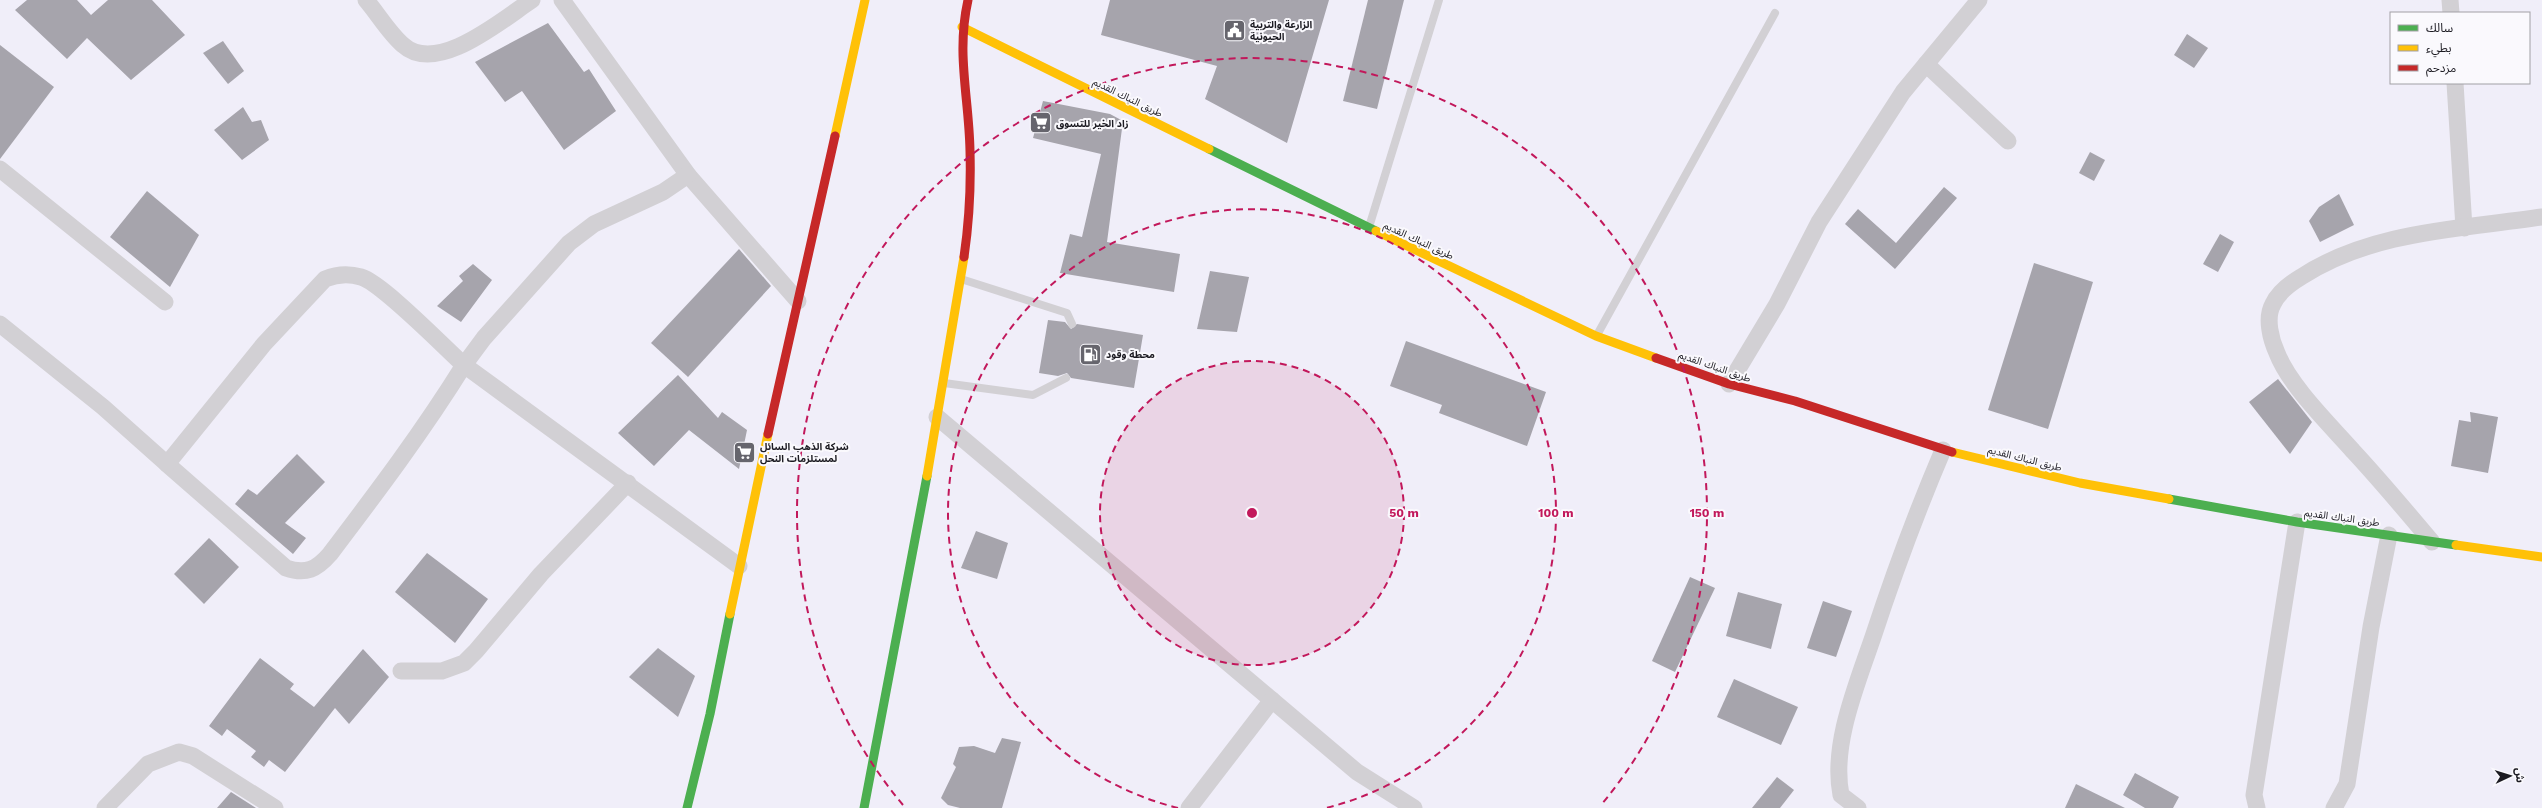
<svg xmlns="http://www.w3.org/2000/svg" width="2542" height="808" viewBox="0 0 2542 808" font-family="'Work Sans','Noto Sans Arabic',sans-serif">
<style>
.building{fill:#a6a4ac}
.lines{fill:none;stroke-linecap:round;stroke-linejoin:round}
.lane{stroke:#d2d0d4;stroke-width:8}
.street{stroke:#d2d0d4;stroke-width:17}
.fast{stroke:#4caf50;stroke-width:9}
.slow{stroke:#ffc107;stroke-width:9}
.jam{stroke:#c62828;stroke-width:9}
.ring{fill:none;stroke:#c2185b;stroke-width:2;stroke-dasharray:7 5}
.labels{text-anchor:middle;stroke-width:4;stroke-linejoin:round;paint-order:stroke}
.poi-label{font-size:10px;font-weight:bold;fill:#1c1b22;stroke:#faf9fd;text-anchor:start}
.street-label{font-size:10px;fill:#1c1b22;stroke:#faf9fd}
.centre{fill:#c2185b;stroke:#faf9fd;stroke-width:2}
.ring-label{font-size:12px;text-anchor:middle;font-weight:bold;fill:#c2185b;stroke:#faf9fd;stroke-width:4;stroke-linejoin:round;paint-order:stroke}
</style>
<rect width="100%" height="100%" fill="#f0eef9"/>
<g class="building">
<path d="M27 0H77L91 15 108 0H152L185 35 131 80 87 38 67 59 15 10Z"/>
<path d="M1110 0H1329L1287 143 1205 99 1217 66 1101 35Z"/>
<path d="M1368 0H1404L1377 109 1343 101Z"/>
<path d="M548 23 584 72 589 69 616 111 564 150 522 91 505 102 475 62Z"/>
<path d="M2187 34 2208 48 2194 68 2174 55Z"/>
<path d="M223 41 244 71 228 84 203 53Z"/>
<path d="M0 45 54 87 0 159Z"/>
<path d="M1043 101 1110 114 1123 121 1107 242 1180 254 1174 292 1060 273 1070 234 1082 237 1101 154 1033 138Z"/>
<path d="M243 107 252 122 261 120 269 140 242 160 214 130Z"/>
<path d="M2090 152 2105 160 2094 181 2079 173Z"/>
<path d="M1944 187 1957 198 1895 269 1845 224 1858 209 1896 243Z"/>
<path d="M147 191 199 235 170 287 110 237Z"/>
<path d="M2339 194 2354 225 2320 242 2309 221 2319 207Z"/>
<path d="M2220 234 2234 242 2218 272 2203 264Z"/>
<path d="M739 249 771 286 688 377 651 343Z"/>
<path d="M2034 263 2093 282 2048 429 1988 410Z"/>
<path d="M473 264 492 280 461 322 437 306 463 281 459 276Z"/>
<path d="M1210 271 1249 277 1237 332 1197 329Z"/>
<path d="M1048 320 1065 322 1071 329 1077 324 1143 335 1134 388 1071 378 1067 373 1058 376 1039 373Z"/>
<path d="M1406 341 1546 392 1527 446 1439 413 1442 405 1390 386Z"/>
<path d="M678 375 718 418 722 412 747 430 739 469 689 430 654 466 618 433Z"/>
<path d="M2278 379 2312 422 2290 454 2249 402Z"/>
<path d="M2470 412 2498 417 2488 473 2451 466 2459 420 2471 422Z"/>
<path d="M297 454 325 482 285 523 306 538 293 554 235 504 248 489 257 495Z"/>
<path d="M976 531 1008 543 997 579 961 568Z"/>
<path d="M209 538 239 567 204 604 174 574Z"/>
<path d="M427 553 488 599 455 643 395 592Z"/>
<path d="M1690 577 1715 588 1675 672 1652 661Z"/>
<path d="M1738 592 1782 604 1771 649 1726 636Z"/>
<path d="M1823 601 1852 611 1836 657 1807 648Z"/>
<path d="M658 648 695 676 678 717 629 677Z"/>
<path d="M363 649 389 677 349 724 335 708 285 772 269 760 264 767 251 757 256 751 227 729 222 736 209 726 260 658 294 684 290 689 314 707Z"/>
<path d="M1734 679 1798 707 1781 745 1717 717Z"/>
<path d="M1002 738 1021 742 1002 808H960L948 805 941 798 956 767 953 764 959 747 974 746 995 753Z"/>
<path d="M2135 773 2179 797 2173 808H2145L2123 795Z"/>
<path d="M1777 777 1794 790 1780 808H1752Z"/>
<path d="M2076 784 2125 808H2065Z"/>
<path d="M231 792 256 808H217Z"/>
</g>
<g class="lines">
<g class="lane">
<path d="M1369 227 1439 0"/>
<path d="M961 279 1067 313 1072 324"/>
<path d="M1597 335 1775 13"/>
<path d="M944 383 1033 395 1066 378"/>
</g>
<g class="street">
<path d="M366 0C378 14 389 33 403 45 437 76 503 19 532 0"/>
<path d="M562 0 688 175 798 301"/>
<path d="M2450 0 2451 13"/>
<path d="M1926 64 2008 141"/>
<path d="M2455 83 2464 228"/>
<path d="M0 169 165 302"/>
<path d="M688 175 663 192 594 224 569 243 484 338 464 365C444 347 382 283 361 277 348 273 337 274 325 279L264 344 167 464 286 568C306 575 317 569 330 554 377 492 423 431 464 365L739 566"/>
<path d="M0 324 103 407 167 464"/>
<path d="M1729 384 1777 304 1819 222 1903 92 1979 0"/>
<path d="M937 417 1357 772 1414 808"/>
<path d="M2432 542C2406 511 2380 480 2353 451 2330 425 2289 385 2277 353 2271 340 2265 318 2273 304 2278 293 2291 283 2301 277 2371 231 2461 229 2542 217"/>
<path d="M401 671H442L464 663 476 651 541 574 628 483"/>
<path d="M105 808 148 764 179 752 193 756 275 808"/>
<path d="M1189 808 1272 700"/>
<path d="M1858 808 1841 795C1831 745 1857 684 1873 637 1894 573 1917 511 1943 450"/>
<path d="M2257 808 2254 795 2297 522"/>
<path d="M2334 808 2347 784 2371 627 2389 535"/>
</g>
<g class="fast">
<path d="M1209 149 1376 231"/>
<path d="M2169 499 2297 522 2456 545"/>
<path d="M687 808 710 714 730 614"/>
<path d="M864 808 927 476"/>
</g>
<g class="slow">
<path d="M962 27 1209 149"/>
<path d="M835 136 865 0"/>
<path d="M1376 231 1596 336 1656 358"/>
<path d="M1952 452 2080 483 2169 499"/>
<path d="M927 476 964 257"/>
<path d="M2456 545 2542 557"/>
<path d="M730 614 768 434"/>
</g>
<g class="jam">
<path d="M964 257C969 223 971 186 970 151 969 97 956 54 968 0"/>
<path d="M1656 358 1729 384 1795 401 1952 452"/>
<path d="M768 434 835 136"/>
</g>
</g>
<circle cx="1252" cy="513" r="152" fill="#c2185b" fill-opacity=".12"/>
<g class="ring">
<circle cx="1252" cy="513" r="152"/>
<path d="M1178 808A304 304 0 1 1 1326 808"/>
<path d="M903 805A455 455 0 1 1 1601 805"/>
</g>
<defs>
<symbol id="civic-square" viewBox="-11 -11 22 22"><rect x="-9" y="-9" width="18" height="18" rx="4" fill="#66656d" stroke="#faf9fd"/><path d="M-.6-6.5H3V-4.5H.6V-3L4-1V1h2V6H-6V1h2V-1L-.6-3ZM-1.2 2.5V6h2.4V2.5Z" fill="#fff"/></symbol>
<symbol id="supermarket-square" viewBox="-11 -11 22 22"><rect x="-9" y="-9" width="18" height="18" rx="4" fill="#66656d" stroke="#faf9fd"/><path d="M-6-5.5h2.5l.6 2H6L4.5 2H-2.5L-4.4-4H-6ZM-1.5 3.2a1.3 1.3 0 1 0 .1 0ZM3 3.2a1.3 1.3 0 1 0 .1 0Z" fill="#fff"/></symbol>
<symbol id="fuel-square" viewBox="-11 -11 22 22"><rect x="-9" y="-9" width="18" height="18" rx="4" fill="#66656d" stroke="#faf9fd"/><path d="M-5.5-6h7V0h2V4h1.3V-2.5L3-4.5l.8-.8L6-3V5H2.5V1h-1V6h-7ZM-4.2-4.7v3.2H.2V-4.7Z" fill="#fff"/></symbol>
</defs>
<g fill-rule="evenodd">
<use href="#civic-square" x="1222" y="18" width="25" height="25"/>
<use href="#supermarket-square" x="1028" y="110" width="25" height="25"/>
<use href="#fuel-square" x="1078" y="342" width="25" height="25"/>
<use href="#supermarket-square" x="732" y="440" width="25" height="25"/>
</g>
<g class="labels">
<g class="poi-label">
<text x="1250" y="28">الزارعة والتربية<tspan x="1250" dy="12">الحيونية</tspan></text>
<text x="1056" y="127">زاد الخير للتسوق</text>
<text x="1106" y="358">محطة وقود</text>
<text x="760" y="450">شركة الذهب السائل<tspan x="760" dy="12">لمستلزمات النحل</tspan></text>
</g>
<g class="street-label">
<text transform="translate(1128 97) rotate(26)" y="4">طريق النباك القديم</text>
<text transform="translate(1419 240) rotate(25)" y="4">طريق النباك القديم</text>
<text transform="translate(1715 366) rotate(19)" y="4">طريق النباك القديم</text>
<text transform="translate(2025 458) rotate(14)" y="4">طريق النباك القديم</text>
<text transform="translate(2342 517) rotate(8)" y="4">طريق النباك القديم</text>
</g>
</g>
<circle cx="1252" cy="513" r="6" class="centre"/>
<g class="ring-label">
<text x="1404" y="517">50 m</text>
<text x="1556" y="517">100 m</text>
<text x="1707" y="517">150 m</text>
</g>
<rect x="2390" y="12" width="140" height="72" fill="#faf9fd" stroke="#a1a0a5"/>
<rect x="2398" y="25" width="20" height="6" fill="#4caf50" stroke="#a1a0a5"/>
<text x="2426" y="32" font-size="12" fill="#1c1b22">سالك</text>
<rect x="2398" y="45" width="20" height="6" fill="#ffc107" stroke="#a1a0a5"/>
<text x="2426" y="52" font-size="12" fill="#1c1b22">بطيء</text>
<rect x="2398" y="65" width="20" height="6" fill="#c62828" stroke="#a1a0a5"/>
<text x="2426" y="72" font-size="12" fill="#1c1b22">مزدحم</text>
<g transform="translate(2510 776) rotate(86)" stroke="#faf9fd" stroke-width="3" paint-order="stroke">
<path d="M0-3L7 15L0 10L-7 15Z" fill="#1c1b22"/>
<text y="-6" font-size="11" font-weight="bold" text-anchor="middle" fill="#1c1b22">ش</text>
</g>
</svg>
